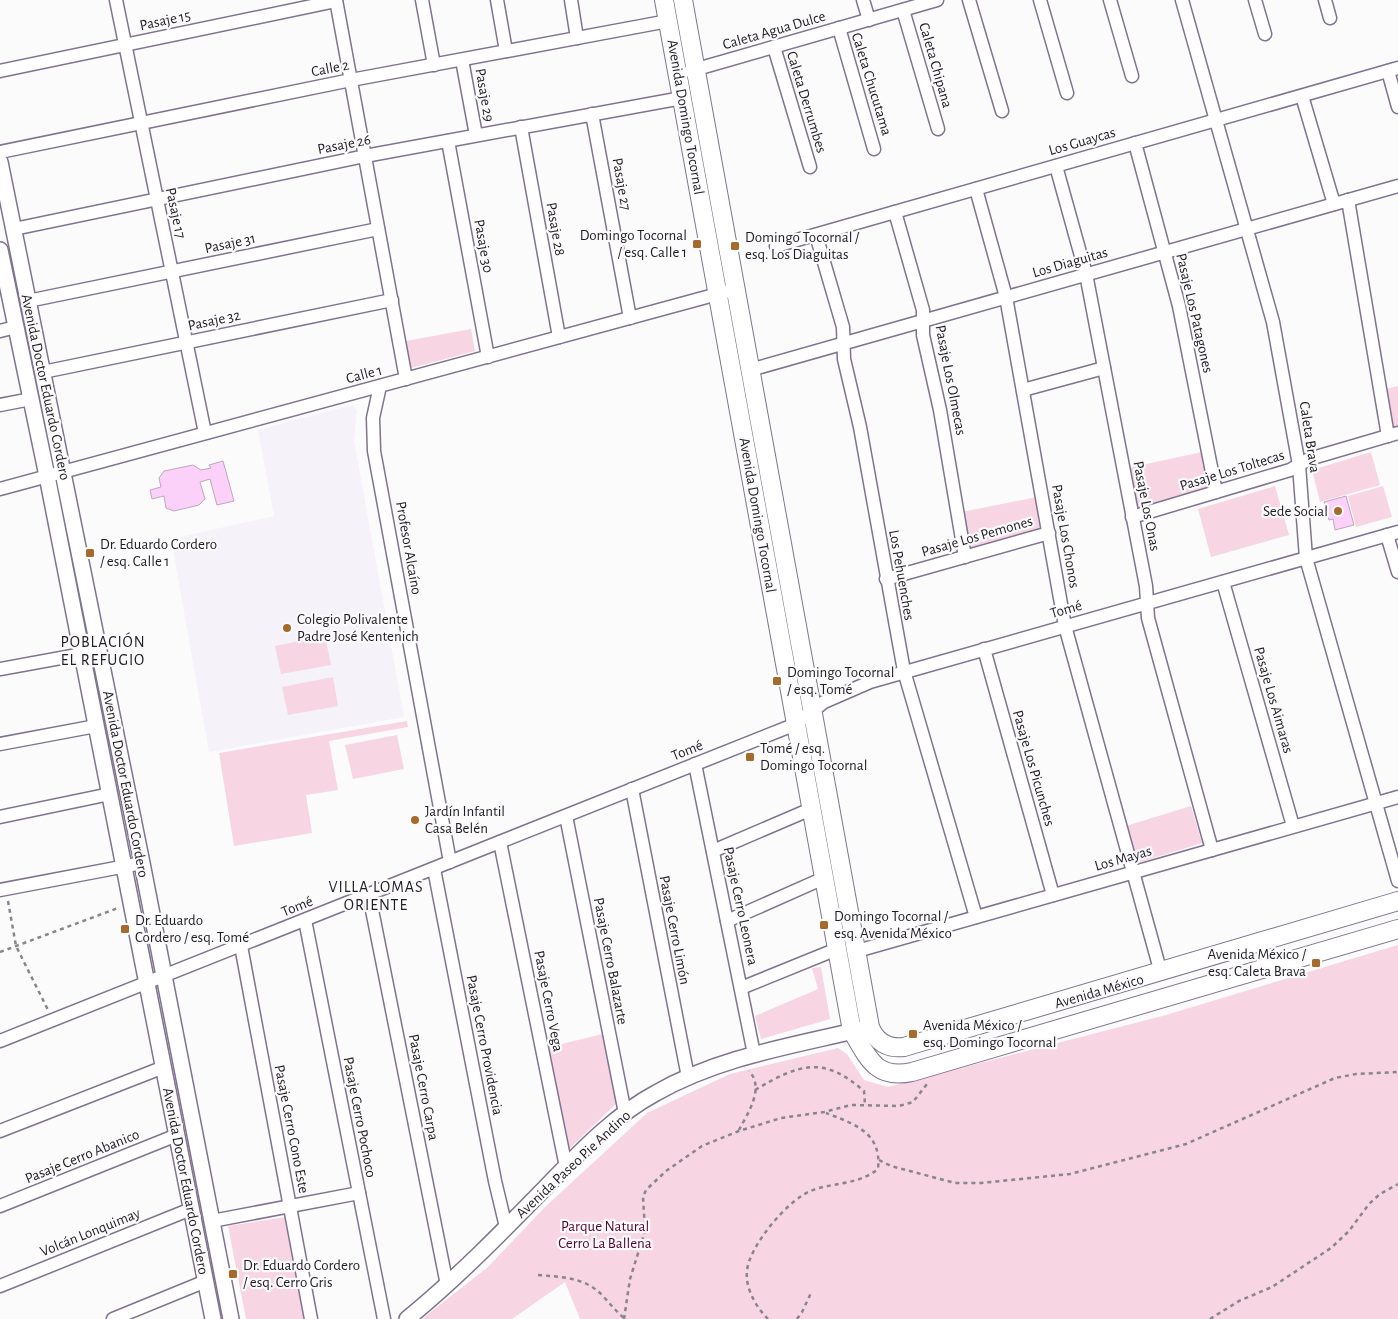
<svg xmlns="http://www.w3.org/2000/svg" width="1398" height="1319" viewBox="0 0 1398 1319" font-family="'Alegreya Sans',sans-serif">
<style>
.built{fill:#f5f2fa}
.green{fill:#f7d5e3}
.building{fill:#fbd0f9;stroke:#c1a6c0}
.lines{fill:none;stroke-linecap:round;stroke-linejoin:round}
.minor-casing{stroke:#7f7390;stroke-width:15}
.tertiary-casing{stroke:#7f7390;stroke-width:18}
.secondary-casing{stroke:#7f7390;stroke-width:20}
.path{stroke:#88858b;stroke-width:2.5;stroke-dasharray:4 4;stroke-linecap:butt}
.minor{stroke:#fff;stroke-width:12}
.tertiary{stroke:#fff;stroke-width:15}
.secondary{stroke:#fff;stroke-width:18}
.poi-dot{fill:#a76a2d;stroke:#fbfbfb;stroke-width:2}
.labels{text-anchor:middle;stroke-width:4.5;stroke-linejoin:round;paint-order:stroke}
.street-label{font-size:15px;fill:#201b26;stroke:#fbfbfb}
.poi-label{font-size:15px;fill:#201b26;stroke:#fbfbfb;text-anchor:start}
.park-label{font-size:15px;fill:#560535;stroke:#fbfbfb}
.neighbourhood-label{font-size:16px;letter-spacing:1px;fill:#201b26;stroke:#fbfbfb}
</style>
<rect width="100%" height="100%" fill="#fbfbfb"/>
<path class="built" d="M352 405 357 410 354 440 404 717 209 752 171 539 274 516 258 430Z"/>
<g class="green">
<path d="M471 329 475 351 411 368 406 341Z"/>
<path d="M1398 386V426L1393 428 1386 389Z"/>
<path d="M1202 452 1209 488 1135 509 1128 468Z"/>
<path d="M1371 452 1380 485 1320 502 1312 470Z"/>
<path d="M1275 486 1289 535 1211 557 1198 509Z"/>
<path d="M1383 486 1392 517 1356 527 1348 496Z"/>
<path d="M1037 497 1043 530 968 548 962 512Z"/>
<path d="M325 636 331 665 281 674 275 646Z"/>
<path d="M333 677 338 706 288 715 282 687Z"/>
<path d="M407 721 408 727 329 741 338 790 306 795 312 833 234 846 219 753Z"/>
<path d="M397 735 404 769 353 779 345 745Z"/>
<path d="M1191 806 1202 843 1137 863 1126 826Z"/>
<path d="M1398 945V1319H580L565 1282 512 1319H422L488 1267 544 1208 647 1113 730 1074 838 1048 847 1054 864 1080 888 1087 1166 1015Z"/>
<path d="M821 967 830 1019 761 1039 755 1016 818 989 812 968Z"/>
<path d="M607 1033 617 1103 567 1151 549 1047Z"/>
<path d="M286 1217 304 1319H246L228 1226Z"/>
</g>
<g class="building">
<path d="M223 461 234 501 217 505 210 479 200 482 205 499 199 505 174 511 166 508 164 496 152 499 150 490 161 487 159 478 164 471 193 465 201 470 211 468 209 465Z"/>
<path d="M1346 496 1354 525 1335 530 1333 519 1329 520 1324 502Z"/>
</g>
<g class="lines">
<defs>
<g id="minor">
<path d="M116 0 205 433"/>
<path d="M336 0 406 379"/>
<path d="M422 0 434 65"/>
<path d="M497 0 506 51"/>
<path d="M571 0 577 38"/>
<path d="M863 0 869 20"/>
<path d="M969 0 1002 111"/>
<path d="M1040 0 1067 93"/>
<path d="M1110 0 1132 76"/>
<path d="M1182 0 1273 322 1299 465 1306 558 1398 881"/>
<path d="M1255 0 1265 34"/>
<path d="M1325 0 1330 18"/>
<path d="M903 10 938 129"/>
<path d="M839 28 874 149"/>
<path d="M774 47 810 167"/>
<path d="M462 60 476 135"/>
<path d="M0 71 336 1"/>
<path d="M690 71 937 0"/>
<path d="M1388 71 1398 107"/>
<path d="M1302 96 1334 204"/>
<path d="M592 114 630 318"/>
<path d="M521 127 559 337"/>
<path d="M448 141 488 357"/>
<path d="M1135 143 1179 306 1216 492"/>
<path d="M0 152 351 80 668 21"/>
<path d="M1056 166 1086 274 1146 586 1148 618 1212 850"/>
<path d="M976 189 1006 297 1065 626 1161 973"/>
<path d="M1348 200 1388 436"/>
<path d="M895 212 923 310V335L940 410 965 557"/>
<path d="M14 229 365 156 682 98"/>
<path d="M816 235 843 327 844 359 860 427 904 671 976 917"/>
<path d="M776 246 1398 68"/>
<path d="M28 301 378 229"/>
<path d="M0 331 16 327"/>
<path d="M750 370 1398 186"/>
<path d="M43 372 392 300"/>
<path d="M380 386 373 418 374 451 450 862"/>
<path d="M1023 390 1104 368"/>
<path d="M0 405 31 399"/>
<path d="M0 489 736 289"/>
<path d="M1132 517 1290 470 1309 459 1398 433"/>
<path d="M1387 535 1398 572"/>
<path d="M886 579 1049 533"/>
<path d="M1223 582 1293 826"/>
<path d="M984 649 1053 895"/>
<path d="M0 669 99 651"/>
<path d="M0 744 96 726"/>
<path d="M695 764 754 1054"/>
<path d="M632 789 688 1077"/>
<path d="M566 816 625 1113"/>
<path d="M0 817 110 794"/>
<path d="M500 842 566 1167"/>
<path d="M713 851 811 809"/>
<path d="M434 869 495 1181 506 1227"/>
<path d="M0 890 142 863"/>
<path d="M369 895 447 1285"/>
<path d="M305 920 384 1319"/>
<path d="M727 921 824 878"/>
<path d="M241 946 311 1319"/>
<path d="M857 951 1398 797"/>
<path d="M741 988 837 949"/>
<path d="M0 1041 796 724 824 702 870 682 1398 532"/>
<path d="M0 1131 164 1067"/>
<path d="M0 1206 177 1135"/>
<path d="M212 1221 359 1193"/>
<path d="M0 1286 191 1209"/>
<path d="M113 1319 206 1281"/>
</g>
<g id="tertiary">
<path d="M0 162 142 863 231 1319"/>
<path d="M0 250 47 476 213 1319"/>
<path d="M407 1319C456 1279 500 1234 544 1189 578 1154 613 1116 656 1093 719 1057 792 1046 862 1029"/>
</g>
<g id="secondary">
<path d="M664 0 852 1031C868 1058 876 1080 912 1072L1398 929"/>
<path d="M683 0 870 1027C876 1042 888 1049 904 1047L1398 901"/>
</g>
</defs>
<use href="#minor" class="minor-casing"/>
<use href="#tertiary" class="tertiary-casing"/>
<use href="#secondary" class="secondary-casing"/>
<g class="path">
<path d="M8 901 16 946 48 1010"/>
<path d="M0 952 118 908"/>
<path d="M755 1090C799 1064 823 1055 864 1091L865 1105"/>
<path d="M739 1130C748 1113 765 1088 749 1071"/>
<path d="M879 1160 891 1166 955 1183H981L1070 1174 1186 1144 1335 1078 1356 1074 1398 1072"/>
<path d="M538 1275C562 1277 585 1277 603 1296 610 1304 616 1311 624 1318"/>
<path d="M624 1319 630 1279 645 1231 643 1197 646 1190 666 1171 702 1146 739 1131 781 1118 824 1112 851 1105 899 1106 913 1102 927 1084"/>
<path d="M768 1319C756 1307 745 1288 747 1271 749 1246 789 1198 813 1190 835 1182 858 1185 878 1169 882 1133 855 1124 826 1113"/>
<path d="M797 1319 802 1312 811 1293"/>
<path d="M1210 1319 1239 1301 1272 1287 1331 1248 1349 1231 1369 1204 1380 1194 1398 1184"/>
</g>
<use href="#minor" class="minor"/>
<use href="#tertiary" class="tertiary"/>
<use href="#secondary" class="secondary"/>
</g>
<g class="poi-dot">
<rect x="692" y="239" width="10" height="10" rx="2.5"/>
<rect x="730" y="241" width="10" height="10" rx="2.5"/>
<circle cx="1338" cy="511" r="5"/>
<rect x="85" y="548" width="10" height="10" rx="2.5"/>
<circle cx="287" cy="628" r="5"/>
<rect x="772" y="676" width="10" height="10" rx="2.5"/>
<rect x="745" y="752" width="10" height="10" rx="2.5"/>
<circle cx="415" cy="820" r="5"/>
<rect x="819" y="920" width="10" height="10" rx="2.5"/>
<rect x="120" y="924" width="10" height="10" rx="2.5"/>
<rect x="1311" y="958" width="10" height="10" rx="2.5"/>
<rect x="908" y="1029" width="10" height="10" rx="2.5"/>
<rect x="228" y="1269" width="10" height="10" rx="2.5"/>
</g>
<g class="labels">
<g class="street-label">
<text transform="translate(165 20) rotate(-12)" y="5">Pasaje 15</text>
<text transform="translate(774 30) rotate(-16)" y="5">Caleta Agua Dulce</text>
<text transform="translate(936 65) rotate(74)" y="5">Caleta Chipana</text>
<text transform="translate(330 68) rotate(-11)" y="5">Calle 2</text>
<text transform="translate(872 84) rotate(73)" y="5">Caleta Chucutama</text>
<text transform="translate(485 95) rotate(80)" y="5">Pasaje 29</text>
<text transform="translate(807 102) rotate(73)" y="5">Caleta Derrumbes</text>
<text transform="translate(686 117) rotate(80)" y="5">Avenida Domingo Tocornal</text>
<text transform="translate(1082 141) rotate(-16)" y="5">Los Guaycas</text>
<text transform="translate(344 144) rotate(-11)" y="5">Pasaje 26</text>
<text transform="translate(622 184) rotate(80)" y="5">Pasaje 27</text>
<text transform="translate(176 213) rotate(78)" y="5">Pasaje 17</text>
<text transform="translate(556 229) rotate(80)" y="5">Pasaje 28</text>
<text transform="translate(230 243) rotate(-12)" y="5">Pasaje 31</text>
<text transform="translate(484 246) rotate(80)" y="5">Pasaje 30</text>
<text transform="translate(1070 262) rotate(-16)" y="5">Los Diaguitas</text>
<text transform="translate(1195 313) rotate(77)" y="5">Pasaje Los Patagones</text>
<text transform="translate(214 320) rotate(-12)" y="5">Pasaje 32</text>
<text transform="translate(364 374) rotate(-15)" y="5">Calle 1</text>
<text transform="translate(951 380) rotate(79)" y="5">Pasaje Los Olmecas</text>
<text transform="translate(46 387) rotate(78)" y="5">Avenida Doctor Eduardo Cordero</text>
<text transform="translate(1310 437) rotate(81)" y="5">Caleta Brava</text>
<text transform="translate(1232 470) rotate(-17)" y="5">Pasaje Los Toltecas</text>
<text transform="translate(1147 506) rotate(79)" y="5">Pasaje Los Onas</text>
<text transform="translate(758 515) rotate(80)" y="5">Avenida Domingo Tocornal</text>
<text transform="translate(977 536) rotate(-16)" y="5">Pasaje Los Pemones</text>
<text transform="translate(1066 536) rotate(80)" y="5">Pasaje Los Chonos</text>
<text transform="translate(409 548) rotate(80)" y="5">Profesor Alcaíno</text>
<text transform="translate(902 575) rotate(80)" y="5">Los Pehuenches</text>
<text transform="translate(1066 609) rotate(-16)" y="5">Tomé</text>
<text transform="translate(1274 700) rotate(74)" y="5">Pasaje Los Aimaras</text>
<text transform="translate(687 750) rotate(-22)" y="5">Tomé</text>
<text transform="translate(1034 768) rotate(74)" y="5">Pasaje Los Picunches</text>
<text transform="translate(126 784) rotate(79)" y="5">Avenida Doctor Eduardo Cordero</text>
<text transform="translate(1123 858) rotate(-16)" y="5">Los Mayas</text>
<text transform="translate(297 906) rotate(-22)" y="5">Tomé</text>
<text transform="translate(741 906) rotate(78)" y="5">Pasaje Cerro Leonera</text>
<text transform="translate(675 930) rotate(79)" y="5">Pasaje Cerro Limón</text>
<text transform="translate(611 961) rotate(79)" y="5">Pasaje Cerro Balazarte</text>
<text transform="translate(1099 991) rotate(-16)" y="5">Avenida México</text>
<text transform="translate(549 1001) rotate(79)" y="5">Pasaje Cerro Vega</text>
<text transform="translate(485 1045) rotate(79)" y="5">Pasaje Cerro Providencia</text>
<text transform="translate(424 1087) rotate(79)" y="5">Pasaje Cerro Carpa</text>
<text transform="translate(360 1117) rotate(79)" y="5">Pasaje Cerro Pochoco</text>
<text transform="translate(292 1129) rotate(79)" y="5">Pasaje Cerro Cono Este</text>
<text transform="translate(82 1156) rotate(-22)" y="5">Pasaje Cerro Abanico</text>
<text transform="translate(573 1164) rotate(-43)" y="5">Avenida Paseo Pie Andino</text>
<text transform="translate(186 1181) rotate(79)" y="5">Avenida Doctor Eduardo Cordero</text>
<text transform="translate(90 1232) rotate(-22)" y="5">Volcán Lonquimay</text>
</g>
<g class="poi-label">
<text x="687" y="240" text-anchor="end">Domingo Tocornal<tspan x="687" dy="17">/ esq. Calle 1</tspan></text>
<text x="745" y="242">Domingo Tocornal /<tspan x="745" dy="17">esq. Los Diaguitas</tspan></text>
<text x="1328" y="516" text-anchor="end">Sede Social</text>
<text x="100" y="549">Dr. Eduardo Cordero<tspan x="100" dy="17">/ esq. Calle 1</tspan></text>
<text x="297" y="624">Colegio Polivalente<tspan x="297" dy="17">Padre José Kentenich</tspan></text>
<text x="787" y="677">Domingo Tocornal<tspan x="787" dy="17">/ esq. Tomé</tspan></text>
<text x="760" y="753">Tomé / esq.<tspan x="760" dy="17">Domingo Tocornal</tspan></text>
<text x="425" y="816">Jardín Infantil<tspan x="425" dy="17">Casa Belén</tspan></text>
<text x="834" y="921">Domingo Tocornal /<tspan x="834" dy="17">esq. Avenida México</tspan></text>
<text x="135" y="925">Dr. Eduardo<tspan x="135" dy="17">Cordero / esq. Tomé</tspan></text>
<text x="1306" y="959" text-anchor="end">Avenida México /<tspan x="1306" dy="17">esq. Caleta Brava</tspan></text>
<text x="923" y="1030">Avenida México /<tspan x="923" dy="17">esq. Domingo Tocornal</tspan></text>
<text x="243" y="1270">Dr. Eduardo Cordero<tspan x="243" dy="17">/ esq. Cerro Gris</tspan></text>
</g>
<g class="park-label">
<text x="605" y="1231">Parque Natural<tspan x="605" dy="17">Cerro La Ballena</tspan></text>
</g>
<g class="neighbourhood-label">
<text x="103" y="647">POBLACIÓN<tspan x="103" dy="18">EL REFUGIO</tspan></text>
<text x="376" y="892">VILLA LOMAS<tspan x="376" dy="18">ORIENTE</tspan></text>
</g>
</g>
</svg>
